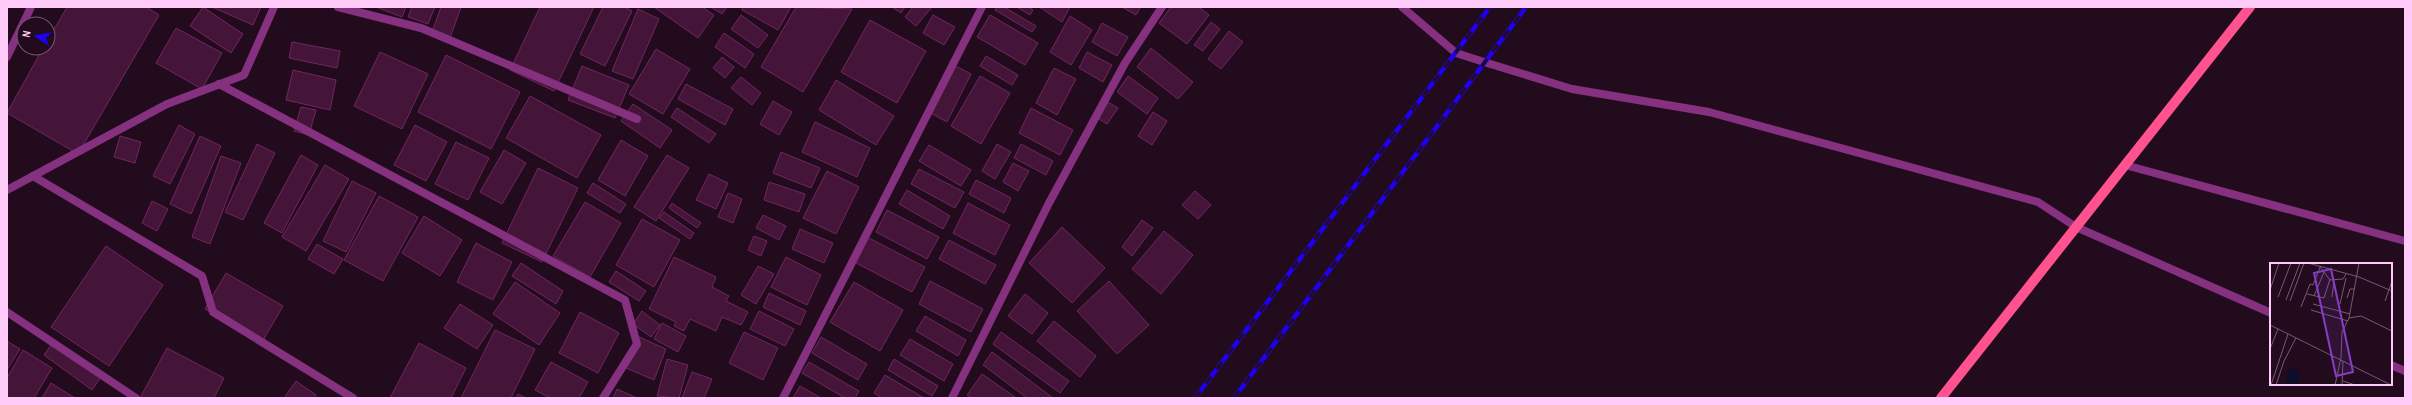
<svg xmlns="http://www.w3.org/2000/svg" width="2412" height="405" viewBox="0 0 2412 405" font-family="'Archivo Narrow',sans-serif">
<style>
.building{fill:#441539;stroke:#722561}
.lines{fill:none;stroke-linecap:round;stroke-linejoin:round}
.minor{stroke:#853180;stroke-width:8}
.tertiary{stroke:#853180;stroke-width:8}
.primary{stroke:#ff528f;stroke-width:10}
.rail-casing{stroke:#1e00f6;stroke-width:4.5}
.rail{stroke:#210b1d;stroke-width:3;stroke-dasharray:9;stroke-linecap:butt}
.inset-road{fill:none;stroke:#7a5875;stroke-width:1}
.view{fill:#883cc5;fill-opacity:0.15;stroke:#883cc5;stroke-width:2}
.inset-edge{fill:none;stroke:#ffcbf8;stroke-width:2}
</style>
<rect width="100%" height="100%" fill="#210b1d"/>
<g class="building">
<path d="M67 7H146L159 15 78 154 7 113 43 48H48V40Z"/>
<path d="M203 7 243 34 231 53 190 26Z"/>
<path d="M212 7H261L253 25Z"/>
<path d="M376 7H406L402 17Z"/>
<path d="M412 7H435L428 24 408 17Z"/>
<path d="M441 7H461L450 38 432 32Z"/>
<path d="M540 7H594L554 91 510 70Z"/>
<path d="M603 7H624L632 11 605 66 580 54Z"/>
<path d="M654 7H702L714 15 698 38Z"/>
<path d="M711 7H727L722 14Z"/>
<path d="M743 7H791L778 30 742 10Z"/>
<path d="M796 7 852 9 803 92 761 67Z"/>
<path d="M892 7H905L901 13Z"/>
<path d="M913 7H932L916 26 905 17Z"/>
<path d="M997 7H1004L1036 26 1032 32 995 10Z"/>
<path d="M1017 7H1028L1033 10 1030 15Z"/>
<path d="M1039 7H1070L1062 22Z"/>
<path d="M1122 7H1138L1140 8 1136 15Z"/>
<path d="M1171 7H1199L1209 15 1187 44 1159 23Z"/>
<path d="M638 9 659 19 633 79 612 71Z"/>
<path d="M741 15 768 35 758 48 731 29Z"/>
<path d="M933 15 955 27 944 45 923 33Z"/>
<path d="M990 15 1038 43 1025 65 977 37Z"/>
<path d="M1070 16 1092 30 1071 65 1050 52Z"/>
<path d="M870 20 926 51 897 103 841 72Z"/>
<path d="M1211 22 1220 29 1203 51 1194 45Z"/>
<path d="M1102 23 1128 37 1117 56 1092 42Z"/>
<path d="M176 28 222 53 202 89 156 63Z"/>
<path d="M1229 31 1243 42 1221 69 1208 59Z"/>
<path d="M724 33 754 54 745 68 715 47Z"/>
<path d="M292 42 340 51 337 68 289 58Z"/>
<path d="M1151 48 1193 82 1178 99 1137 67Z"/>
<path d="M656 49 690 69 663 114 629 94Z"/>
<path d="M380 52 428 74 402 129 354 106Z"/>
<path d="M1087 52 1112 65 1103 82 1079 68Z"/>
<path d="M446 55 520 92 491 149 418 112Z"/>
<path d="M986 56 1018 75 1012 85 980 66Z"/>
<path d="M722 57 734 67 725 78 713 68Z"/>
<path d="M952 64 971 74 947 122 927 111Z"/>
<path d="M582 66 629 85 615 118 568 100Z"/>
<path d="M1054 68 1076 79 1057 115 1036 103Z"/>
<path d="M293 70 336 80 330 110 286 100Z"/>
<path d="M980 76 1010 93 981 144 951 126Z"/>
<path d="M1128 76 1158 98 1147 114 1117 92Z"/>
<path d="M741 77 761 93 752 105 731 88Z"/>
<path d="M836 80 894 116 876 145 819 110Z"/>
<path d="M686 84 733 109 725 125 678 99Z"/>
<path d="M530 96 601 135 577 178 506 138Z"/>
<path d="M773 101 792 112 779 135 760 124Z"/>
<path d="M1108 102 1118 108 1107 124 1097 118Z"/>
<path d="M633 104 672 130 660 148 621 121Z"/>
<path d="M301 107 316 110 309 135 294 131Z"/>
<path d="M677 108 716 134 709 143 671 117Z"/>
<path d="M1031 108 1073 130 1060 155 1019 133Z"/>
<path d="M1153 112 1167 121 1152 145 1138 136Z"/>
<path d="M815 122 870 148 857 177 802 152Z"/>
<path d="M179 125 195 134 170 184 153 176Z"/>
<path d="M415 125 447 142 426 181 394 165Z"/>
<path d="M120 136 141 142 135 163 114 157Z"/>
<path d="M200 136 221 146 191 214 170 204Z"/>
<path d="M621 140 648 156 625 196 598 180Z"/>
<path d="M456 142 489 158 468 200 435 184Z"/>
<path d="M257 144 275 153 243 220 225 212Z"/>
<path d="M997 144 1011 152 995 179 982 171Z"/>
<path d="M1021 144 1053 161 1046 175 1014 158Z"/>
<path d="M929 145 971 170 961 186 919 161Z"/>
<path d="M504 150 526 163 502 204 480 192Z"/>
<path d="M781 152 820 168 811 188 773 173Z"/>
<path d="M301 155 318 165 282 233 264 223Z"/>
<path d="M667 155 689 168 656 221 634 207Z"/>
<path d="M221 156 241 163 210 244 192 237Z"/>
<path d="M1013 163 1029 171 1018 191 1003 182Z"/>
<path d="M325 165 349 179 306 251 282 237Z"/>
<path d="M538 168 578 188 542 262 502 243Z"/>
<path d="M919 169 964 192 955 208 911 184Z"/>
<path d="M827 171 859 187 836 234 803 218Z"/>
<path d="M709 174 728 183 716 209 696 200Z"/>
<path d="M976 180 1011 198 1004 213 969 194Z"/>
<path d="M352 181 376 193 346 252 323 241Z"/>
<path d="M769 182 805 194 799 212 764 200Z"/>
<path d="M593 183 626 204 620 213 587 193Z"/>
<path d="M907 190 950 216 943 229 899 204Z"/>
<path d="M1195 191 1211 205 1198 219 1182 205Z"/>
<path d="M728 193 742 199 733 223 718 217Z"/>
<path d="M379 196 418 217 383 281 344 260Z"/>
<path d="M152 201 168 209 157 231 142 223Z"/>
<path d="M585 202 621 223 590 277 553 256Z"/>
<path d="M672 203 701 223 697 228 669 208Z"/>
<path d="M968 203 1010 225 995 255 953 233Z"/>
<path d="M887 210 939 237 927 259 876 232Z"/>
<path d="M664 212 694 233 690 239 659 218Z"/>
<path d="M763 215 786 226 779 240 756 228Z"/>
<path d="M424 216 462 240 440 276 402 253Z"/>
<path d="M642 219 680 240 654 287 616 265Z"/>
<path d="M1142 220 1153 228 1132 256 1122 247Z"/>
<path d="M1062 227 1105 268 1072 303 1029 263Z"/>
<path d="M800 229 833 243 824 263 792 249Z"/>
<path d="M1164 231 1193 255 1161 294 1132 269Z"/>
<path d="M754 236 767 241 761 256 748 250Z"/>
<path d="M867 237 925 267 912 292 854 262Z"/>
<path d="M949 240 996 265 985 284 939 259Z"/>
<path d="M476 243 512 262 493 300 457 282Z"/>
<path d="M317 244 343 259 334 274 308 259Z"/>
<path d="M106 246 163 285 109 366 51 327Z"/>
<path d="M674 257 716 277 712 287 729 296 726 301 748 312 741 325 722 317 716 331 690 319 684 331 674 326 676 322 649 309Z"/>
<path d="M786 257 821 275 807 305 771 287Z"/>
<path d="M521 263 563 291 556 304 512 276Z"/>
<path d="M758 266 774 274 756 304 741 295Z"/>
<path d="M616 271 646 291 639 301 609 282Z"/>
<path d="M226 273 283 306 262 342 205 309Z"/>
<path d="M930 281 983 309 971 332 919 304Z"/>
<path d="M1109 281 1149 325 1117 354 1077 311Z"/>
<path d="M515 282 560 313 539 345 493 314Z"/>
<path d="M854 282 903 310 880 351 830 322Z"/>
<path d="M769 293 806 311 800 325 763 307Z"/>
<path d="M1025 294 1048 313 1032 334 1008 316Z"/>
<path d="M460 304 493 325 477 349 444 328Z"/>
<path d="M642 311 660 325 651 337 633 324Z"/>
<path d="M759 311 794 329 785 346 750 329Z"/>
<path d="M580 312 619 333 598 373 559 353Z"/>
<path d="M925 316 966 340 958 356 916 331Z"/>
<path d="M1054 321 1096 356 1080 377 1037 341Z"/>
<path d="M662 323 686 336 678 352 654 339Z"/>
<path d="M495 330 535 349 511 398H461Z"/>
<path d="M744 332 778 348 763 380 729 363Z"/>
<path d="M1001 332 1069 381 1060 393 993 344Z"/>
<path d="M637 336 666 349 654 380 624 367Z"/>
<path d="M821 337 867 364 858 380 812 353Z"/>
<path d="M910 339 953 364 944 381 900 355Z"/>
<path d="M7 341 20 349 7 370Z"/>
<path d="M53 342 101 377 92 390 44 355Z"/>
<path d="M419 343 466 368 451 398H390Z"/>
<path d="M167 348 224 378 214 398H140Z"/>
<path d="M23 350 52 368 34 398H7V378Z"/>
<path d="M992 352 1053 398H1027L983 365Z"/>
<path d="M667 359 688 365 679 398 657 396Z"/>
<path d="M894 359 938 386 932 396 888 370Z"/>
<path d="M551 362 588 382 579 398H550L535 390Z"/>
<path d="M809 362 859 391 855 398H845L802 373Z"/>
<path d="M692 372 712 379 704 398H682Z"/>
<path d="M982 374 1015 397 1014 398H972L967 395Z"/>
<path d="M885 375 924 398H882L874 393Z"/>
<path d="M296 381 316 395 314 398H284Z"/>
<path d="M51 383 75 398H42Z"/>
<path d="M800 386 821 398H793Z"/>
<path d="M617 389 637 398H613Z"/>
<path d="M518 394 526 398H516Z"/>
</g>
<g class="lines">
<g class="minor">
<path d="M338 7 421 28 637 119"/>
<path d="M219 84 625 300 637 344 603 398"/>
<path d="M2125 165 2405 241"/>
<path d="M33 176 202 276 213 312 353 398"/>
<path d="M7 190 167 104 244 75 274 7"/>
<path d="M2076 227 2271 313"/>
<path d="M7 312 136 398"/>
<path d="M2391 365 2405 371"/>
<path d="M783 398 982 7"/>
<path d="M952 398 1049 203 1125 63 1162 7"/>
</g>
<g class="tertiary">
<path d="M1402 7 1456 53 1484 62 1572 89 1709 112 2038 202 2076 227"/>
<path d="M7 57 31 7"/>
</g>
<path class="primary" d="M1941 398 2250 7"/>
<defs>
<g id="rail">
<path d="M1195 398 1490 7"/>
<path d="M1234 398 1526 7"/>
</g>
</defs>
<use href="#rail" class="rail-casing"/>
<use href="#rail" class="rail"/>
</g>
<g transform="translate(2270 263)">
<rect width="122" height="122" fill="#210b1d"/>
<path d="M20 105 30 109 27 122H15Z" fill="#0d0e2c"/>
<path class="inset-road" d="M38 0 89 14 122 28M0 27 9 0M37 31 54 35 60 16M44 33 54 9M8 34 21 0M62 34 64 18M77 35 80 26H85M16 37 30 0M20 38 34 0M115 38 122 18M43 41 80 51M70 41 76 15M31 44 40 21 43 22 50 4 60 17 73 16 76 11M41 47 78 58M79 55 89 0M0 62 121 122M0 86 8 66M73 118 85 122M1 122 18 71M6 122 14 98 26 75M65 122 71 95 72 69 79 55 91 53 122 68M72 122 73 98"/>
<path class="view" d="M61 6 83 109 66 113 44 10Z"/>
<rect width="122" height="122" class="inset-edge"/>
</g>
<rect width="2412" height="405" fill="none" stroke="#ffcbf8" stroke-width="16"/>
<g transform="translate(36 36) rotate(282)"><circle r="19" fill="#210b1d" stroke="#7a5875"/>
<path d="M0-3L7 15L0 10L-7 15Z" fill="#1e00f6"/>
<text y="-6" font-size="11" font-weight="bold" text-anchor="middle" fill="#ffcbf8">N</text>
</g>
</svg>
